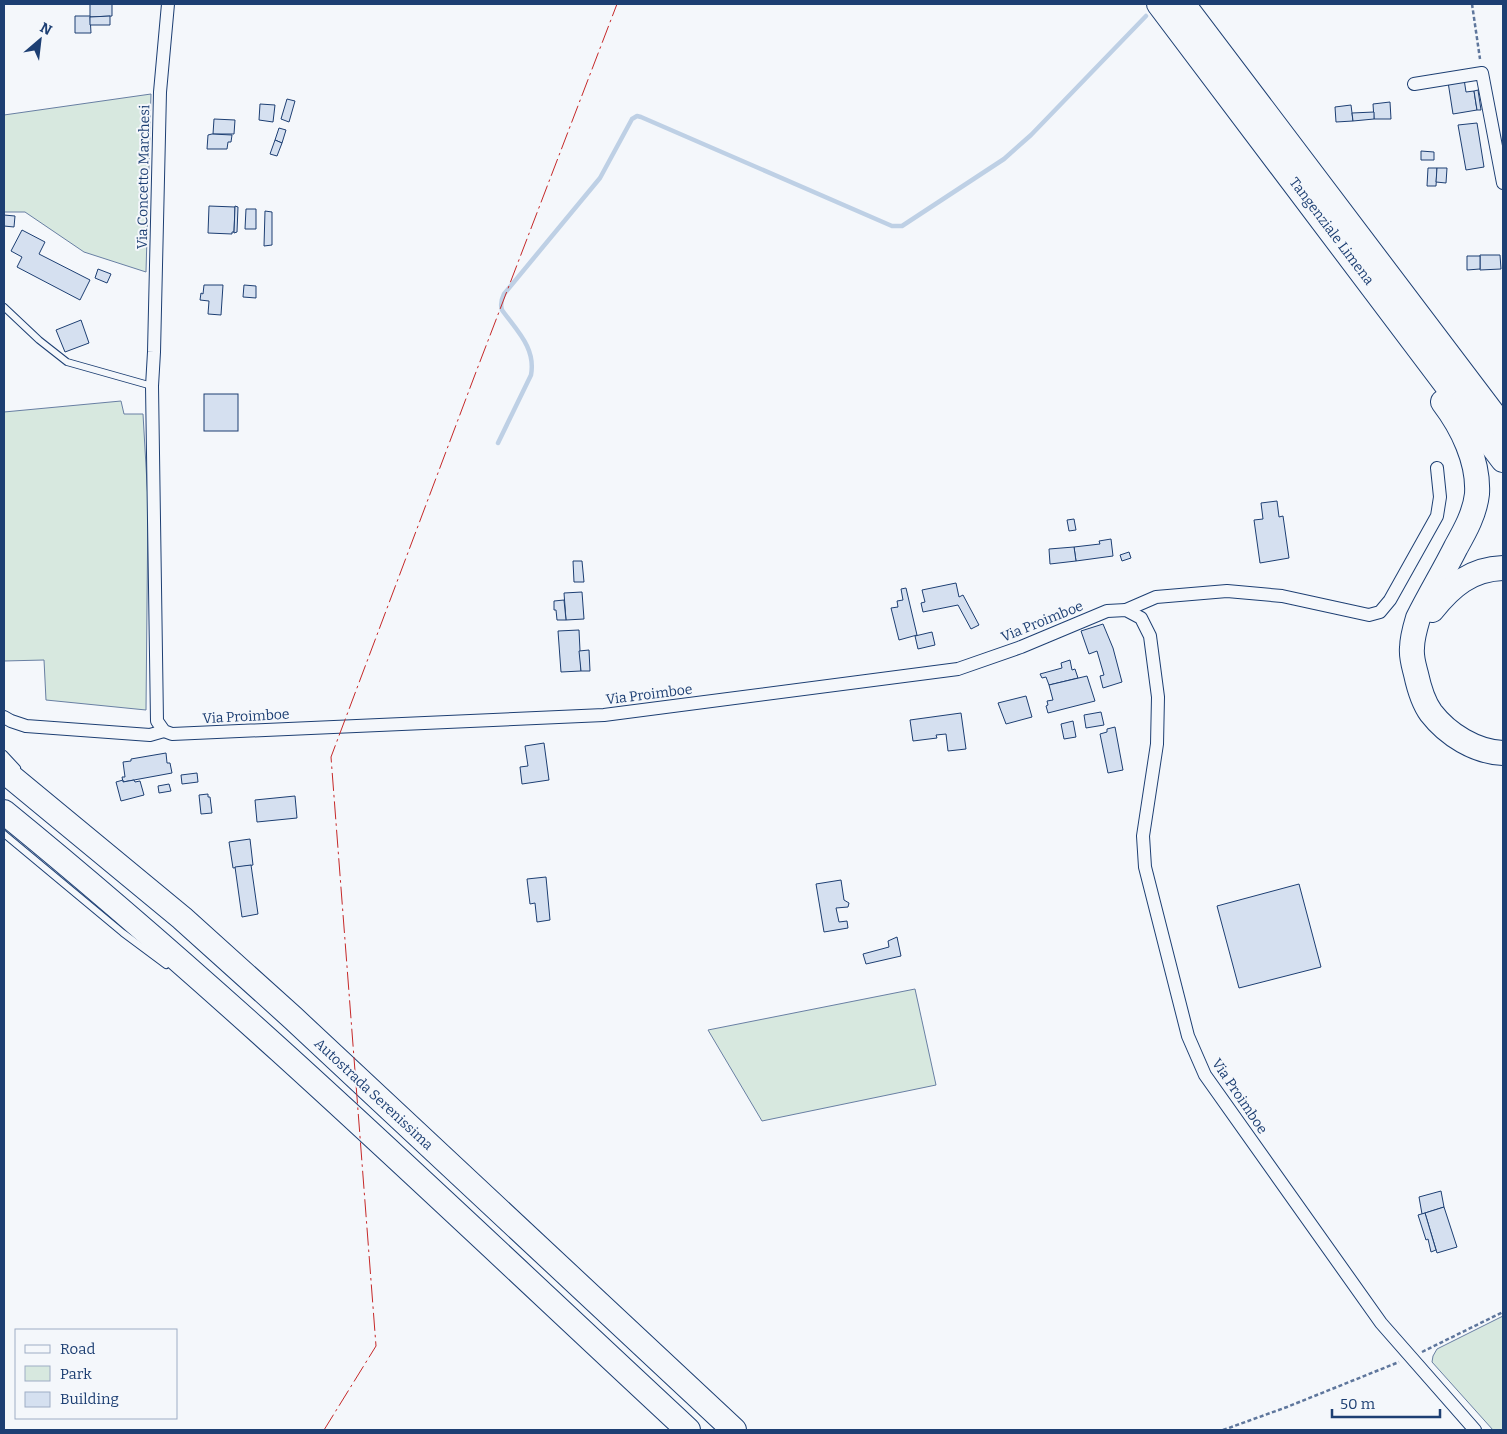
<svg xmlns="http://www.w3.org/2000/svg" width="1507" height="1434" viewBox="0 0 1507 1434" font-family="Bitter,serif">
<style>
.green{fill:#d7e8df;stroke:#687fa3}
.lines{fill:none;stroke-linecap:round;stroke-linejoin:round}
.stream{stroke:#bed0e5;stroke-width:4.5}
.building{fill:#d5e0f0;stroke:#1d3f73}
.lane-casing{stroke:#1d3f73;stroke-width:8}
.street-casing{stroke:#1d3f73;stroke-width:14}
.highway-casing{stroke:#1d3f73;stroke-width:26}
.path{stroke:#5e769c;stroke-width:2.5;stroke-dasharray:4 2.5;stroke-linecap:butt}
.lane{stroke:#f4f7fb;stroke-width:6}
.street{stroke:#f4f7fb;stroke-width:12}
.highway{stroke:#f4f7fb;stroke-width:24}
.power{stroke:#c62828;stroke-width:1;stroke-dasharray:18 4 2.5 4;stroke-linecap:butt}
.labels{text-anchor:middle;stroke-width:4;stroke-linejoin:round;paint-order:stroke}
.street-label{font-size:14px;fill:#1d3f73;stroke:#f4f7fb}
</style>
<rect width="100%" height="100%" fill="#f4f7fb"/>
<g class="green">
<path d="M151 94 146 272 84 252 25 212H4V115Z"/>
<path d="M121 401 124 414H143L148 501 146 710 46 700 44 660 4 661V412Z"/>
<path d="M915 989 936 1085 762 1121 708 1030Z"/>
<path d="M1503 1316V1430H1493L1432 1362 1433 1356 1437 1349Z"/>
</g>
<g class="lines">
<path class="stream" d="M498 443 531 375C536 348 517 331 502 310 500 304 501 300 504 294L600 178 632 119 637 116 641 117 892 226H902L1004 159 1031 135 1146 16"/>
</g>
<g class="building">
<path d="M90 4H112V16L90 17Z"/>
<path d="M75 16H90L91 33H75Z"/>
<path d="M110 16V25H90V17Z"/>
<path d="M1464 79 1466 92 1474 91 1477 110 1453 114 1448 82Z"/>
<path d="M1478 90 1481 110H1477L1474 91Z"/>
<path d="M287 99 295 101 289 122 281 119Z"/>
<path d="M1390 102 1391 119H1374L1373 104Z"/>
<path d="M260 104 275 105 273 122 259 120Z"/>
<path d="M1351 105 1353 121 1336 122 1335 107Z"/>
<path d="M1374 112V119L1353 121 1352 113Z"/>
<path d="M214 119 235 120 234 134H213Z"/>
<path d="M1477 123 1484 167 1466 170 1458 125Z"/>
<path d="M279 128 286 130 282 143 275 140Z"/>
<path d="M212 134 232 135 231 142H228L227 149H207L208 135Z"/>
<path d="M275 140 282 143 277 156 270 154Z"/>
<path d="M1421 151 1434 152V160H1421Z"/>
<path d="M1428 168H1437L1436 186H1427Z"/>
<path d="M1437 168H1447L1446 183 1436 182Z"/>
<path d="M209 206 235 207 234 232H232V234L208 233Z"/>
<path d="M235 206 238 207 237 232 234 233Z"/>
<path d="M246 209H256V229H245Z"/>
<path d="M265 211 272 212V245L264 246Z"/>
<path d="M4 215 15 216 14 227 4 226Z"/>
<path d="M22 230 45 242 39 254 90 280 80 300 17 267 22 257 11 251Z"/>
<path d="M1480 255H1500L1501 269 1480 270Z"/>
<path d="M1467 256H1480V269L1467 270Z"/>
<path d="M98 269 111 274 107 283 95 278Z"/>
<path d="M204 285H223L221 315 208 314 209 301 200 300 201 293 203 294Z"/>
<path d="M244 285 256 286V298L243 297Z"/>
<path d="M81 320 89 343 65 352 56 330Z"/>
<rect x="204" y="394" width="34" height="37"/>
<path d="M1277 501 1279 517 1283 516 1289 558 1260 563 1254 520 1263 519 1261 503Z"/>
<path d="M1074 519 1076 530 1069 531 1067 520Z"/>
<path d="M1111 539 1113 556 1076 561 1074 547 1100 544 1099 541Z"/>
<path d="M1074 547 1076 561 1050 564 1049 549Z"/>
<path d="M1129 552 1131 558 1122 561 1120 555Z"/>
<path d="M573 561H582L584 582H574Z"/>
<path d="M956 583 959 597 963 595 979 625 971 629 958 605 923 612 921 603 925 602 922 590Z"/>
<path d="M906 588 917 635 899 640 891 608 898 607 897 601 903 600 901 589Z"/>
<path d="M582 592 584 619 566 620 564 593Z"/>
<path d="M564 600 566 620H557L556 610H554V601Z"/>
<path d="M1103 624 1113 648 1122 682 1103 688 1100 676 1104 675 1097 651 1089 654 1081 631Z"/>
<path d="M579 630 581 671 561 672 558 631Z"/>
<path d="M932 632 935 645 918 649 915 636Z"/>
<path d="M589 650 590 671H581L579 651Z"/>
<path d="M1070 660 1072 670 1075 669 1078 678 1049 685 1046 677 1042 678 1040 674 1062 668 1061 663Z"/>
<path d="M1087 676 1095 701 1048 713 1046 706 1048 705 1047 701 1053 700 1049 685Z"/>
<path d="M1026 696 1032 717 1006 724 998 703Z"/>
<path d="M1101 712 1104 725 1086 728 1084 715Z"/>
<path d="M961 713 966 749 948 751 946 734 936 735 937 738 913 741 910 720Z"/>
<path d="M1073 721 1076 737 1064 739 1061 724Z"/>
<path d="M1115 727 1123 770 1108 773 1100 734 1107 732V729Z"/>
<path d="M544 743 549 780 522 784 520 767 528 766 525 746Z"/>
<path d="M166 753 167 763H170L172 773 123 782 122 777H125L123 762 131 761V759Z"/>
<path d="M197 773 198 782 182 784 181 775Z"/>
<path d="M123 780V782L134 780 135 782 140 781 144 795 121 801 116 782Z"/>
<path d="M169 784 171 791 159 793 158 786Z"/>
<path d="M208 794V797H210L212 813 201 814 199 795Z"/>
<path d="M295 796 297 818 257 822 255 800Z"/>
<path d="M250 839 253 865 233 868 229 842Z"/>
<path d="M251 865 258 914 242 917 235 867Z"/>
<path d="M546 877 550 920 537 922 535 903 530 904 527 879Z"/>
<path d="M841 880 844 900 849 903 848 907 836 908 839 922 847 921 848 928 824 932 816 884Z"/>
<path d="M1299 884 1321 967 1239 988 1217 906Z"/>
<path d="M897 937 901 956 866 964 863 954 889 947 888 941Z"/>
<path d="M1441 1191 1444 1207 1422 1214 1419 1197Z"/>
<path d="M1444 1207 1457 1247 1437 1253 1425 1213Z"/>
<path d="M1425 1213 1436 1250 1431 1252 1428 1239 1426 1240 1418 1215Z"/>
</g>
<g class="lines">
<defs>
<g id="lane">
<path d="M4 307 39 340 67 362 152 386"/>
<path d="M4 754 17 768"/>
<path d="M4 834 123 933 166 965"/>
</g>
<g id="street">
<path d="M168 4 160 92 154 352 152 386 157 721 164 731 172 734 604 715 958 669 1021 647 1107 611 1126 610 1141 618 1150 636 1158 697 1157 744 1143 836 1145 867 1188 1036 1205 1075 1381 1323 1475 1430"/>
<path d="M1414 84 1482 73 1503 183"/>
<path d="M1126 610 1156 597 1227 591 1282 596 1369 615 1380 612 1390 600 1437 516 1440 497 1437 468"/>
<path d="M4 717 11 721 26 726 150 735 164 731"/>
</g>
<g id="highway">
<path d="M1159 4 1503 460"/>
<path d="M1183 4 1503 427"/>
<path d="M1443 402C1462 427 1479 461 1477 494 1475 513 1465 531 1456 547 1444 571 1430 594 1418 618 1415 628 1412 638 1412 648 1411 657 1414 666 1416 674 1419 688 1423 702 1431 713 1448 735 1476 752 1503 753"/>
<path d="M1432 610C1451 586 1471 569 1503 568"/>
<path d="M4 771 182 918 293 1018 734 1430"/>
<path d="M4 812C242 1006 463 1221 688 1430"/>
</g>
</defs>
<use href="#lane" class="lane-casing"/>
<use href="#street" class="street-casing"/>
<use href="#highway" class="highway-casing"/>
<g class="path">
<path d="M1472 4 1480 59"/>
<path d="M1422 1352 1503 1312"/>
<path d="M1223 1430 1287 1407 1399 1362"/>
</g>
<use href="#lane" class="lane"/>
<use href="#street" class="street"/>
<use href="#highway" class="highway"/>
<path class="power" d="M324 1430 376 1346 331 757 476 372 617 4"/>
</g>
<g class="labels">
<g class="street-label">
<text transform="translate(143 177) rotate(-89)" y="5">Via Concetto Marchesi</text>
<text transform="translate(1332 231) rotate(53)" y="5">Tangenziale Limena</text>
<text transform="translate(1042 621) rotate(-22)" y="5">Via Proimboe</text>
<text transform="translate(649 694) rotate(-7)" y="5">Via Proimboe</text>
<text transform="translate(246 716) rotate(-3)" y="5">Via Proimboe</text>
<text transform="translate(374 1094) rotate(43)" y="5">Autostrada Serenissima</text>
<text transform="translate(1240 1096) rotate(56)" y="5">Via Proimboe</text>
</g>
</g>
<rect width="1507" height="1434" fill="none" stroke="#1d3f73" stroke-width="10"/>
<rect x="15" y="1329" width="162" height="90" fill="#f4f7fb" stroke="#9eadc5"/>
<rect x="25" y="1345" width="25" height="8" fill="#f4f7fb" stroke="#9eadc5"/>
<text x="60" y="1354" font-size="15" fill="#1d3f73">Road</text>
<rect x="25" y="1366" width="25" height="15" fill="#d7e8df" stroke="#9eadc5"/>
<text x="60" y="1379" font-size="15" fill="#1d3f73">Park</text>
<rect x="25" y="1392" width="25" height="15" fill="#d5e0f0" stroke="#9eadc5"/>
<text x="60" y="1404" font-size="15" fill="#1d3f73">Building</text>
<g transform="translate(40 40) rotate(28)" stroke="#f4f7fb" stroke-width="4" paint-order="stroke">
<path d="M0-4L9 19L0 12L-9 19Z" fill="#1d3f73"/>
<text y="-8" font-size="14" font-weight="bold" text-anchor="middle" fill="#1d3f73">N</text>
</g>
<path d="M1332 1409v8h108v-8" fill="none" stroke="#1d3f73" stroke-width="2.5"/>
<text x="1340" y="1409" font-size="15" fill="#1d3f73" stroke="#f4f7fb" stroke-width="4" paint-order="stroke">50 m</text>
</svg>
